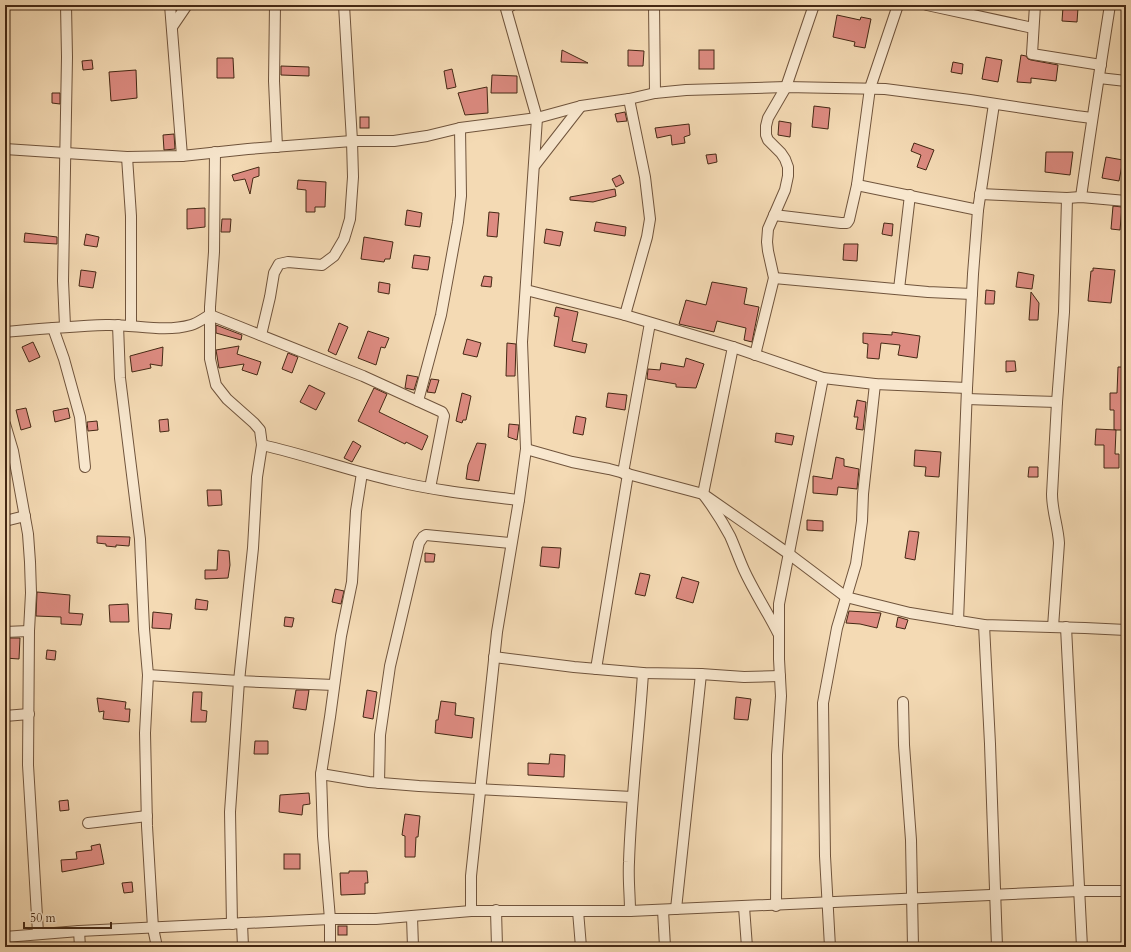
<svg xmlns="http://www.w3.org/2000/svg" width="1131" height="952" viewBox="0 0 1131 952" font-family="Cardo,serif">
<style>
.building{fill:#dd8b81;stroke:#442814}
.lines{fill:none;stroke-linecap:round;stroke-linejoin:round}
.minor-casing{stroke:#70543c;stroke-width:12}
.minor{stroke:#f8e7ce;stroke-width:10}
</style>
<rect width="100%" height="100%" fill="#f4dab4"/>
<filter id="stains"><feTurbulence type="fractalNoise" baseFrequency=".005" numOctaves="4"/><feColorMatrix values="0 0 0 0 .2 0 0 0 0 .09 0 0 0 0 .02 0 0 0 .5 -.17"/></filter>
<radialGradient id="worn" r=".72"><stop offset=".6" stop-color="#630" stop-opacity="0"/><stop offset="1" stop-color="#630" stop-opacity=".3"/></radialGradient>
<g class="building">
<path d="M1063 7 1078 8 1077 22 1062 21Z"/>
<path d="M837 15 860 20 861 17 871 19 865 48 854 46 855 42 833 37Z"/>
<path d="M562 50 588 63 561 62Z"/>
<path d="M628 50 644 51 643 66H628Z"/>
<rect x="699" y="50" width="15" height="19"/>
<path d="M1021 55 1026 56 1028 59 1031 60 1058 65 1056 81 1031 78V83L1017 82Z"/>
<path d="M986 57 1002 60 998 82 982 79Z"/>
<path d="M217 58H233L234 78H217Z"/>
<path d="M92 60 93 69 83 70 82 61Z"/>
<path d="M953 62 963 64 962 74 951 72Z"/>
<path d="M281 66 309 67V76L281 75Z"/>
<path d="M452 69 456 87 447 89 444 71Z"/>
<path d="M136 70 137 98 111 101 109 72Z"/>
<path d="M492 75 517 76V93H491Z"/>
<path d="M487 87 488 113 465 115 458 93Z"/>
<path d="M52 93H60V104L52 103Z"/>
<path d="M814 106 830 108 828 129 812 127Z"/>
<path d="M625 112 627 121 617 122 615 114Z"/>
<rect x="360" y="117" width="9" height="11"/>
<path d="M779 121 791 123 790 137 778 135Z"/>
<path d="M689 124 690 135 684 137 685 143 672 145 671 135 657 138 655 128Z"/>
<path d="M174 134 175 149 164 150 163 135Z"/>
<path d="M914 143 934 150 926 170 917 167 921 155 911 151Z"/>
<path d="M1046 152H1073L1070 175 1045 172Z"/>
<path d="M716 154 717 162 708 164 706 155Z"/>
<path d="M1106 157 1123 160 1119 181 1102 178Z"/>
<path d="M259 167V176L253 178 250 194 245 179 234 181 232 175Z"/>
<path d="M620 175 624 183 616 187 612 179Z"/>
<path d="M298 180 326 182 325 207H315V212H306V190L297 189Z"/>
<path d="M615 189 616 196 593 202 570 200V197Z"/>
<path d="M1113 206 1122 207 1120 230 1111 229Z"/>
<path d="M205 208V227L187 229V209Z"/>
<path d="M407 210 422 213 420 227 405 225Z"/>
<path d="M489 212 499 213 497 237 487 236Z"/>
<path d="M222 219H231L230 232H221Z"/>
<path d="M596 222 626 227 625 236 594 231Z"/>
<path d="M884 223 893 224 892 236 882 234Z"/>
<path d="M546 229 563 232 560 246 544 243Z"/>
<path d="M25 233 57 237V244L24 242Z"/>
<path d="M86 234 99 237 97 247 84 245Z"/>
<path d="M364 237 393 242 390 259H385L384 262 361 259Z"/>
<path d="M844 244H858L857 261 843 260Z"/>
<path d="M414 255 430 257 428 270 412 268Z"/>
<path d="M1093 268 1115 270 1111 303 1088 301 1091 271H1093Z"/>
<path d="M81 270 96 272 93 288 79 286Z"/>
<path d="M1018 272 1034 275 1032 289 1016 287Z"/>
<path d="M484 276 492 277 491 287 481 286Z"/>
<path d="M379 282 390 284 389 294 378 292Z"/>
<path d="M712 282 747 288 744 304 759 307 752 342 744 340 746 328 717 321 714 332 679 324 686 300 706 305Z"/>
<path d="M986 290 995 291 994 304H985Z"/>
<path d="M1031 292 1039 303 1038 320H1029Z"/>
<path d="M556 307 578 312 572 341 587 344 585 353 554 346 559 317 554 316Z"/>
<path d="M339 323 348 327 336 355 328 351Z"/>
<path d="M216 325 242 335 241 340 216 333Z"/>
<path d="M368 331 389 338 385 348 381 347 376 365 358 358Z"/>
<path d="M892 332 920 336 917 358 898 355 900 345 881 343 879 359 867 358 868 344 863 343V333L892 335Z"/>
<path d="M467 339 481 343 477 357 463 354Z"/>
<path d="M33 342 40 357 29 362 22 347Z"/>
<path d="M507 343 516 344 515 376H506Z"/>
<path d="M239 346 237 354 261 362 257 375 242 370 244 364 219 368 216 350Z"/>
<path d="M163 347 162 366 150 364 151 368 132 372 130 356Z"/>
<path d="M288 353 298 357 292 373 282 369Z"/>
<path d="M686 358 704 364 696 388 676 387V384L647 379 648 369 660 370 661 363 684 367Z"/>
<path d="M1006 361H1015L1016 371 1006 372Z"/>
<path d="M1118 367H1126V410H1123V430H1114V410H1110V393H1117Z"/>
<path d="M407 375 418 377 414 390 405 388Z"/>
<path d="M431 379 439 380 435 393 427 392Z"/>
<path d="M309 385 325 393 316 410 300 402Z"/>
<path d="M374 388 387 394 379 412 428 436 422 450 406 442 405 444 358 421Z"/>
<path d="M462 393 471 396 466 420H463L462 423 456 421Z"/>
<path d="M608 393 627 395 625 410 606 407Z"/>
<path d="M857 400 866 402 863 430 856 429 858 417H854Z"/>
<path d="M26 408 31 427 21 430 16 410Z"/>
<path d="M68 408 70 418 55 422 53 411Z"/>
<path d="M576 416 586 418 583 435 573 433Z"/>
<path d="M168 419 169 431 160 432 159 420Z"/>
<path d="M97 421 98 430 88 431 87 422Z"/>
<path d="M509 424 519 425 517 440 508 437Z"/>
<path d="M1096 429 1116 430 1115 454H1119V468H1104V445H1095Z"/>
<path d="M776 433 794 436 792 445 775 442Z"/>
<path d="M353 441 361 446 352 462 344 458Z"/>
<path d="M477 443 486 444 479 481 466 479 468 465Z"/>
<path d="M915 450 941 452 939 477 925 476 926 467 914 466Z"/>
<path d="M836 457 844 459V466L859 469 857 489 838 487 837 495 813 493V476L832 479Z"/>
<path d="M1029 467H1038V477H1028Z"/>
<path d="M207 490H221L222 505 208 506Z"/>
<path d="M807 520 823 521V531L807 530Z"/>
<path d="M909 531 919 532 915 560 905 558Z"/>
<path d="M97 536 130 537 129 546 116 545V547L106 546V544L97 543Z"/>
<path d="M542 547 561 548 559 568 540 566Z"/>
<path d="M218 550 229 551 230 565 228 578 205 579V570H217Z"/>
<path d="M425 553 435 554 434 562H425Z"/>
<path d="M640 573 650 575 645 596 635 594Z"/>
<path d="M682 577 699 582 693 603 676 598Z"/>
<path d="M335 589 344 591 341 604 332 602Z"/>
<path d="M37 592 70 595 69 613 83 614 81 625 61 624V617L36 616Z"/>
<path d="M196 599 208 601 207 610 195 609Z"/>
<path d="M128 604 129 622H110L109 605Z"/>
<path d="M849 611 881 613 877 628 860 624 846 623Z"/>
<path d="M153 612 172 614 170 629 152 628Z"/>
<path d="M285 617 294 618 292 627 284 626Z"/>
<path d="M898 617 908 620 905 629 896 627Z"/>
<path d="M5 638H20L19 659 5 658Z"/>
<path d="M47 650 56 651 55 660 46 659Z"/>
<path d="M296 690H309L306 710 293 708Z"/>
<path d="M367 690 377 692 373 719 363 717Z"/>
<path d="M193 692H202L201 710 207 711 206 722H191Z"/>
<path d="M736 697 751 699 748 720 734 719Z"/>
<path d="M97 698 126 702 125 709H130L129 722 103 719 104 711 99 712Z"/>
<path d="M441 701 456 703 455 715 474 718 472 738 435 733 436 720H438Z"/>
<path d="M255 741H268V754H254Z"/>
<path d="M550 754 565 755 564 777 528 775V763L549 764Z"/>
<path d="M309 793 310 804 303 805 302 815 279 812 280 795Z"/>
<path d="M68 800 69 810 60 811 59 801Z"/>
<path d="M405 814 420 816 418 837H416L415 857H405V836L402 835Z"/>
<path d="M100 844 104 864 62 872 61 860 77 859 76 852 92 850 91 846Z"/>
<rect x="284" y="854" width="16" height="15"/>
<path d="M349 871H367L368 883H365V894L341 895 340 873H349Z"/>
<path d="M132 882 133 892 124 893 122 883Z"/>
<rect x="338" y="926" width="9" height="9"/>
</g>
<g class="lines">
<defs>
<g id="minor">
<path d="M170 5 182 156"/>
<path d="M275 5 274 81 277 147"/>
<path d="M654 5 655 93"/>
<path d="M927 5 1033 28"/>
<path d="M1035 5 1032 54 1101 65"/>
<path d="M172 27 187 5"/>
<path d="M1099 78 1126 81"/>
<path d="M5 149 127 157 182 156 248 149 352 141H394L427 136 460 128 537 118 581 106 629 99 655 93 686 90 786 87 885 89 970 100 1076 116 1092 118"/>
<path d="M215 152 214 252 210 307V359L216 385 227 399 254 423 260 430 262 445 257 477 253 548 239 681 334 685"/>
<path d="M127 157 131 216V325"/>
<path d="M535 165 581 106"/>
<path d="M857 185 978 210"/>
<path d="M980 194 1067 198 1081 197 1126 201"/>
<path d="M1081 197C1090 133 1100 69 1110 5"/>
<path d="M774 215 841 223H847L849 220 857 185 870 88 898 5"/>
<path d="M774 278 928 292 972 294"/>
<path d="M899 289 910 195"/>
<path d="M526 290 625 315 733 347 823 378 875 384 967 388"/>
<path d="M625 315 647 237 650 219 645 177 629 99"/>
<path d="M118 325 120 378 140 539 144 629 148 675 145 733 147 826 153 928 157 947"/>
<path d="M65 326 63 281 67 57 66 5"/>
<path d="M53 328 64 359 80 417 85 467"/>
<path d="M5 332C39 329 72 326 106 325 134 324 163 333 191 325 198 323 204 318 210 315L363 376 442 412 444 416 430 488"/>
<path d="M261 335 270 297 274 273 279 264 288 262 322 265 334 256 344 239 350 219 353 177 352 141 344 5"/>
<path d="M733 347 703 494C713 507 722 521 730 536 735 547 739 559 744 570 754 592 767 611 778 633"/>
<path d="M755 355 774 278 768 251 767 242 768 229 785 190 788 176V167L785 159 781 153 768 140 766 135V126L768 118 786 87 814 5"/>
<path d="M967 399 1057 402"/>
<path d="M418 401 441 315 458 222 461 196 460 128"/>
<path d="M5 424 13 451 28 534 30 562 31 593 29 631 28 765 38 933"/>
<path d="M262 445C307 455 350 471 395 481 436 491 478 495 519 500"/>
<path d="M526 449 572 462 609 469 703 494 789 554 846 597 910 613 984 625 1085 628 1126 630"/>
<path d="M623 473 650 323"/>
<path d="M5 521 25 516"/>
<path d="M958 621 967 388 973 274 978 210 994 104"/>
<path d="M984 625 990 744 997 947"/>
<path d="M1053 627 1059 543C1058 526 1052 511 1052 494L1057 402 1064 312 1067 198"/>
<path d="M1066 627 1082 947"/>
<path d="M5 632 29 631"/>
<path d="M494 657 574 667 643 673 701 674 744 677 780 676"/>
<path d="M596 669 628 474"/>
<path d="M148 675 239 681 230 812 232 924"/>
<path d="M903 702 904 745 911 840 913 947"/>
<path d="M5 716 29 714"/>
<path d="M321 774 369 782 419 786 632 797"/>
<path d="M379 783 380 735 390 666 419 543 423 537 426 535 511 543"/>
<path d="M88 823 147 816"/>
<path d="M776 906 777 755 781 696 779 659V604L823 378"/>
<path d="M744 907 747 947"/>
<path d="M676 909 701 674"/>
<path d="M496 910 497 947"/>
<path d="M663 910 665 947"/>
<path d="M471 911V876L497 632 519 500 526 449 522 342 537 118 506 9 512 5"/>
<path d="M578 911 581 947"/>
<path d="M630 911C630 895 628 879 629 862 631 799 639 736 643 673"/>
<path d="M412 917 413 947"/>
<path d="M242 923 243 947"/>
<path d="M79 931 80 947"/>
<path d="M5 937 79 931 330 919H376L471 911H630L1080 891H1126"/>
<path d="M330 947V919L323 836 321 774 330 717 341 636 352 582 356 511 362 473"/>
<path d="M830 947 825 856 823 703 837 628 856 564 862 521 863 494 875 384"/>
</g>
</defs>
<use href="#minor" class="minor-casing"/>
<use href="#minor" class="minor"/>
</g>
<rect width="1131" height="952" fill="none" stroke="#f4dab4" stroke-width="20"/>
<rect x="6" y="6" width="1119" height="940" fill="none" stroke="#442814" stroke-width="2"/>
<rect x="10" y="10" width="1111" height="932" fill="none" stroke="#442814"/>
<path d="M24 922v6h87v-6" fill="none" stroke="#442814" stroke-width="2"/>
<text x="30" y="922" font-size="12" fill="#442814" stroke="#f8e7ce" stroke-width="3" paint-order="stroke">50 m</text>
<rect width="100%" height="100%" filter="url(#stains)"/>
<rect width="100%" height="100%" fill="url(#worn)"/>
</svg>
